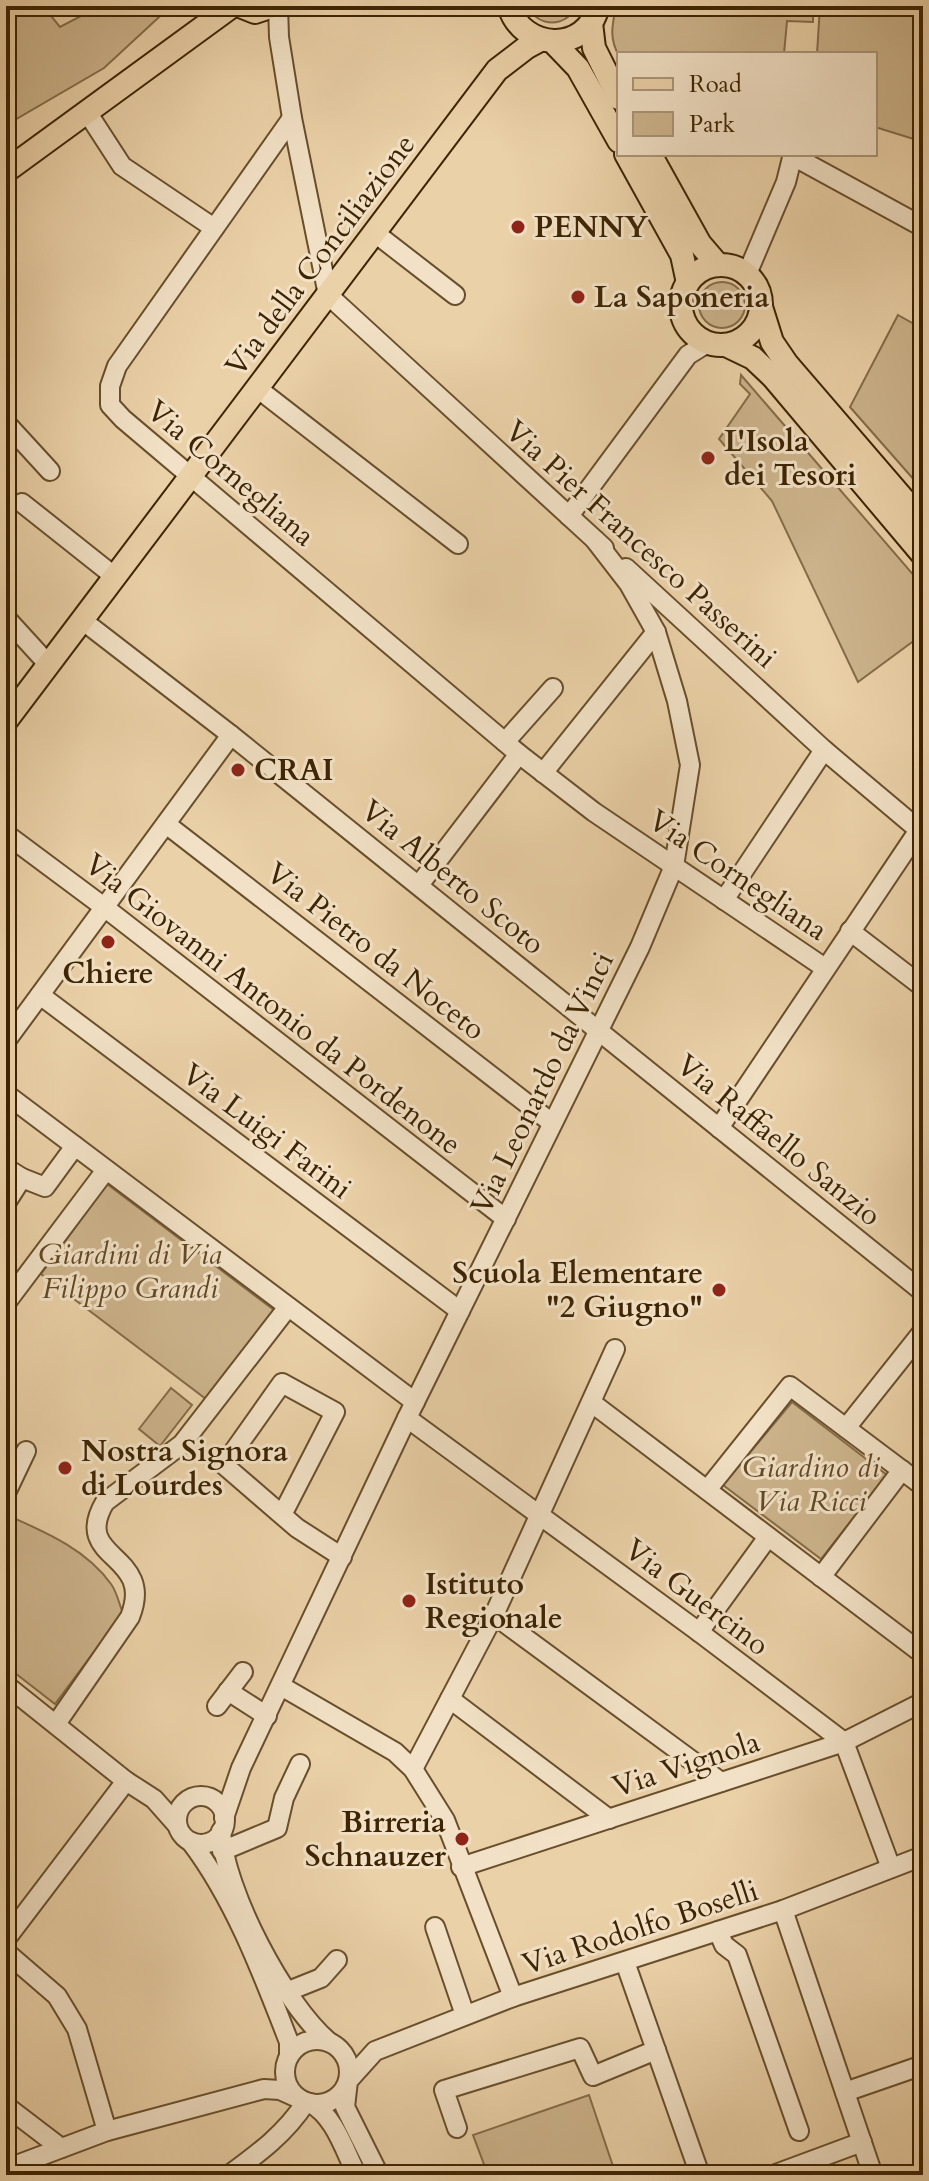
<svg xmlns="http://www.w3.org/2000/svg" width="929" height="2181" viewBox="0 0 929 2181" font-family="Cardo,serif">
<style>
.green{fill:#cdb48c;stroke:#856c48;stroke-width:2}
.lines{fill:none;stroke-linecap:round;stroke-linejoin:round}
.minor-casing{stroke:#684f2c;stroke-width:22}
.major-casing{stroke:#3d2403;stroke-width:26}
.minor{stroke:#f2e1c6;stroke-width:18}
.major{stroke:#ebd1a8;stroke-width:22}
.poi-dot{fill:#8f2418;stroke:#f2e1c6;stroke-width:3}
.labels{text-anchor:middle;stroke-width:6;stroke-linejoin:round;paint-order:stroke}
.poi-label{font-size:30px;font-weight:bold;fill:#3d2403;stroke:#f2e1c6;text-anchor:start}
.street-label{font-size:30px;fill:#3d2403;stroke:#f2e1c6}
.park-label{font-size:30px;font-style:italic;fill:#614825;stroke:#f2e1c6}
</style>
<rect width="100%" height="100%" fill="#ebd1a8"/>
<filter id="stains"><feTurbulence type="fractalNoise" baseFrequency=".0025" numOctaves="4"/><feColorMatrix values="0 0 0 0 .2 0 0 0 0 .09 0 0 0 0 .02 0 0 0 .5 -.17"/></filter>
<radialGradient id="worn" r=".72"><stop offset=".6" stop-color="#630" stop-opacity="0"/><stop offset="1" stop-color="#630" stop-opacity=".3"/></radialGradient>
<g class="green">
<path d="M12 6H43L60 27 100 6H171L104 68 6 125V11Z"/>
<path d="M527 6H577C565 28 539 28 527 6Z"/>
<path d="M616 6H813V22L787 21 784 54H619V56C609 38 612 26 616 6Z"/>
<path d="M820 6H923V142L875 127V54H817Z"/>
<circle cx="722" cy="305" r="23"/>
<path d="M898 315 923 329V490L850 407Z"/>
<path d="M741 375 923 586V634L858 682 772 501 719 439 750 394 740 384Z"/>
<path d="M107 1184 274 1310 206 1399 41 1274Z"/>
<path d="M171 1388 192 1405 160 1446 139 1429Z"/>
<path d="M792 1402 887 1475 821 1559 723 1485Z"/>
<path d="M7 1515C45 1532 86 1549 111 1584 117 1592 119 1604 123 1613L55 1704 6 1666Z"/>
<path d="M589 2095 616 2175H488L473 2135Z"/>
</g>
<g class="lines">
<defs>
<g id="minor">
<path d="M278 6 279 37 292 118 328 295 604 548"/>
<path d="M87 112 122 166 214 228"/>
<path d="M292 118 117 366 110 386V405L123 419 519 754 594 812 825 968"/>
<path d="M793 156 923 227"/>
<path d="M375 233 455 295"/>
<path d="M747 274 786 182 793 154"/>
<path d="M257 388 458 544"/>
<path d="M6 423 50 471"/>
<path d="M22 503 114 576"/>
<path d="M569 516 688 355 709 342"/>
<path d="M626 568 824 750 919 830"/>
<path d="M6 618 48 664"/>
<path d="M82 620 231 735 923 1292"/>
<path d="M505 742 553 688"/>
<path d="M543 773 656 632"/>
<path d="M166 824 552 1123"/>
<path d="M6 834 104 907 506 1219"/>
<path d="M419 885 519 754"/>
<path d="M724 900 824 750"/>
<path d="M850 931 923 987"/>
<path d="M40 995 460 1311"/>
<path d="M6 1041 231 735"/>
<path d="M6 1094 415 1402"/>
<path d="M719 1128 923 824"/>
<path d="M6 1168 22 1178 6 1203"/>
<path d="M22 1178 45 1187 75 1146"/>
<path d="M6 1303 106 1170"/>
<path d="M592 1403 923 1654"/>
<path d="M407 1418 699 1632 844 1742 891 1868"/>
<path d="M846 1428 923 1331"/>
<path d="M707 1490 790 1386 923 1486"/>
<path d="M6 1493 26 1451"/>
<path d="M282 1515 335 1412 282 1383 224 1465 297 1528 342 1557"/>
<path d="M821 1577 902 1470"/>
<path d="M494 1615 721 1782"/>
<path d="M699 1632 768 1537"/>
<path d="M6 1685 126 1781 154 1799 177 1825"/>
<path d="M281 1686 395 1752 413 1769 445 1820 513 1997"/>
<path d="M228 1691 267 1716"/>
<path d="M450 1699 609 1819"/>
<path d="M217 1706 243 1672"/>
<path d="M56 1724 130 1617C156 1552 70 1561 105 1502L182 1444 288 1307"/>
<path d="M413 1769 494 1615 615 1349"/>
<circle cx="201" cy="1820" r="24"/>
<path d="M224 1818 241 1768 407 1418 640 947 674 866 690 765 677 701 656 632 629 584 595 540"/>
<path d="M221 1831C224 1890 284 2004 329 2042"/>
<path d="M191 1842C235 1900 263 1975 289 2042V2056"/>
<path d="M222 1851 277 1828 284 1798 300 1764"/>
<path d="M461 1867 844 1742 923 1702"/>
<path d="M783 1910 873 2175"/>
<path d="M435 1927 465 2015"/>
<path d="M718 1931 724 1945 737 1955 799 2131"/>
<path d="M6 1939 126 1781"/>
<path d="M6 1952 57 1996 77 2029 107 2131"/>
<path d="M625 1962 700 2175"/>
<path d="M286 1992 321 1978 337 1960"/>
<circle cx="317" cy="2072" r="32"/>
<path d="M845 2092 923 2065"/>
<path d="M310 2103C335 2116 345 2152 357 2175"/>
<path d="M6 2106 61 2148"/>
<path d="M457 2128 444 2090 580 2048 593 2076 656 2050"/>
<path d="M6 2169 107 2131 264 2089 280 2090 300 2099"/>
<path d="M229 2175C259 2153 285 2134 306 2102"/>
<path d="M379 2175 345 2107 348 2081 375 2051 513 1997 783 1910 923 1856"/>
<path d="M773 2175 862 2142"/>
</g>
<g id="major">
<path d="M240 6 255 12 273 6"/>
<path d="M509 6C522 51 587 54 598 6"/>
<path d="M591 23 594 48 619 98"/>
<path d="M553 42 578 68 619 141"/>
<path d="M626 154 682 255 688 283"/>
<path d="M650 154 700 244 718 265"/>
<path d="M6 171 232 6"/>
<circle cx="721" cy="305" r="40"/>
<path d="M761 307 772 342 787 364 923 522"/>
<path d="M726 345 753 358 773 377 923 555"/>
<path d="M6 721 497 70 527 47 540 40"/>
</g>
</defs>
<use href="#minor" class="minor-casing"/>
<use href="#major" class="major-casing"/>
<use href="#minor" class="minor"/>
<use href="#major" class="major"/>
</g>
<g class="poi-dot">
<circle cx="518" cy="227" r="8"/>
<circle cx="578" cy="297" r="8"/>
<circle cx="708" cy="458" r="8"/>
<circle cx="238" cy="770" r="8"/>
<circle cx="108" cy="942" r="8"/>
<circle cx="719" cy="1290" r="8"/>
<circle cx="65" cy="1468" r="8"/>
<circle cx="409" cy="1601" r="8"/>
<circle cx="462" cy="1839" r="8"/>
</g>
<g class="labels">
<g class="poi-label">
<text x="534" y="237">PENNY</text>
<text x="594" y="307">La Saponeria</text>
<text x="724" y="451">L'Isola<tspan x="724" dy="34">dei Tesori</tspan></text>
<text x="254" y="780">CRAI</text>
<text x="108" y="983" text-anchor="middle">Chiere</text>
<text x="703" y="1283" text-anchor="end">Scuola Elementare<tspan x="703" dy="34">"2 Giugno"</tspan></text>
<text x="81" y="1461">Nostra Signora<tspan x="81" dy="34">di Lourdes</tspan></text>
<text x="425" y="1594">Istituto<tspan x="425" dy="34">Regionale</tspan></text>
<text x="446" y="1832" text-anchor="end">Birreria<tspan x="446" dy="34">Schnauzer</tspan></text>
</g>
<g class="street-label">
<text transform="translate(320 255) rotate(-53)" y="10">Via della Conciliazione</text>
<text transform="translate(231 473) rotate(40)" y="10">Via Cornegliana</text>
<text transform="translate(641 544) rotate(42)" y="10">Via Pier Francesco Passerini</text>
<text transform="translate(738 875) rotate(34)" y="10">Via Cornegliana</text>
<text transform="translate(453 877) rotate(39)" y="10">Via Alberto Scoto</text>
<text transform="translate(376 951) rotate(38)" y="10">Via Pietro da Noceto</text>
<text transform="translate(273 1004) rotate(38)" y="10">Via Giovanni Antonio da Pordenone</text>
<text transform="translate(542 1083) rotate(-64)" y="10">Via Leonardo da Vinci</text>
<text transform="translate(267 1131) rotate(37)" y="10">Via Luigi Farini</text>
<text transform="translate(779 1140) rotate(39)" y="10">Via Raffaello Sanzio</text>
<text transform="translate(697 1597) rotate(37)" y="10">Via Guercino</text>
<text transform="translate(686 1764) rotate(-18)" y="10">Via Vignola</text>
<text transform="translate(640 1927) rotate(-18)" y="10">Via Rodolfo Boselli</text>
</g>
<g class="park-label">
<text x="130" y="1264">Giardini di Via<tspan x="130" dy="34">Filippo Grandi</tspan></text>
<text x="811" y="1477">Giardino di<tspan x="811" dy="34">Via Ricci</tspan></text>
</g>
</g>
<rect width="929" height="2181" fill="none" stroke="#ebd1a8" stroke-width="32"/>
<rect x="8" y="8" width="913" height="2165" fill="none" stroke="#3d2403" stroke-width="4"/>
<rect x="16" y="16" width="897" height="2149" fill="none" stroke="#3d2403" stroke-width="2"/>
<rect x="617" y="52" width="260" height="104" fill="#f2e1c6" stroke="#aa9578" stroke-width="2"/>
<rect x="633" y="78" width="40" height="12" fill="#ebd1a8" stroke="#aa9578" stroke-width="2"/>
<text x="689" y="92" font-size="24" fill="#3d2403">Road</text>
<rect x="633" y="112" width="40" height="24" fill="#cdb48c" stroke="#aa9578" stroke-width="2"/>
<text x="689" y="132" font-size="24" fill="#3d2403">Park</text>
<rect width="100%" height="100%" filter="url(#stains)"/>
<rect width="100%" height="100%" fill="url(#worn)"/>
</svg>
